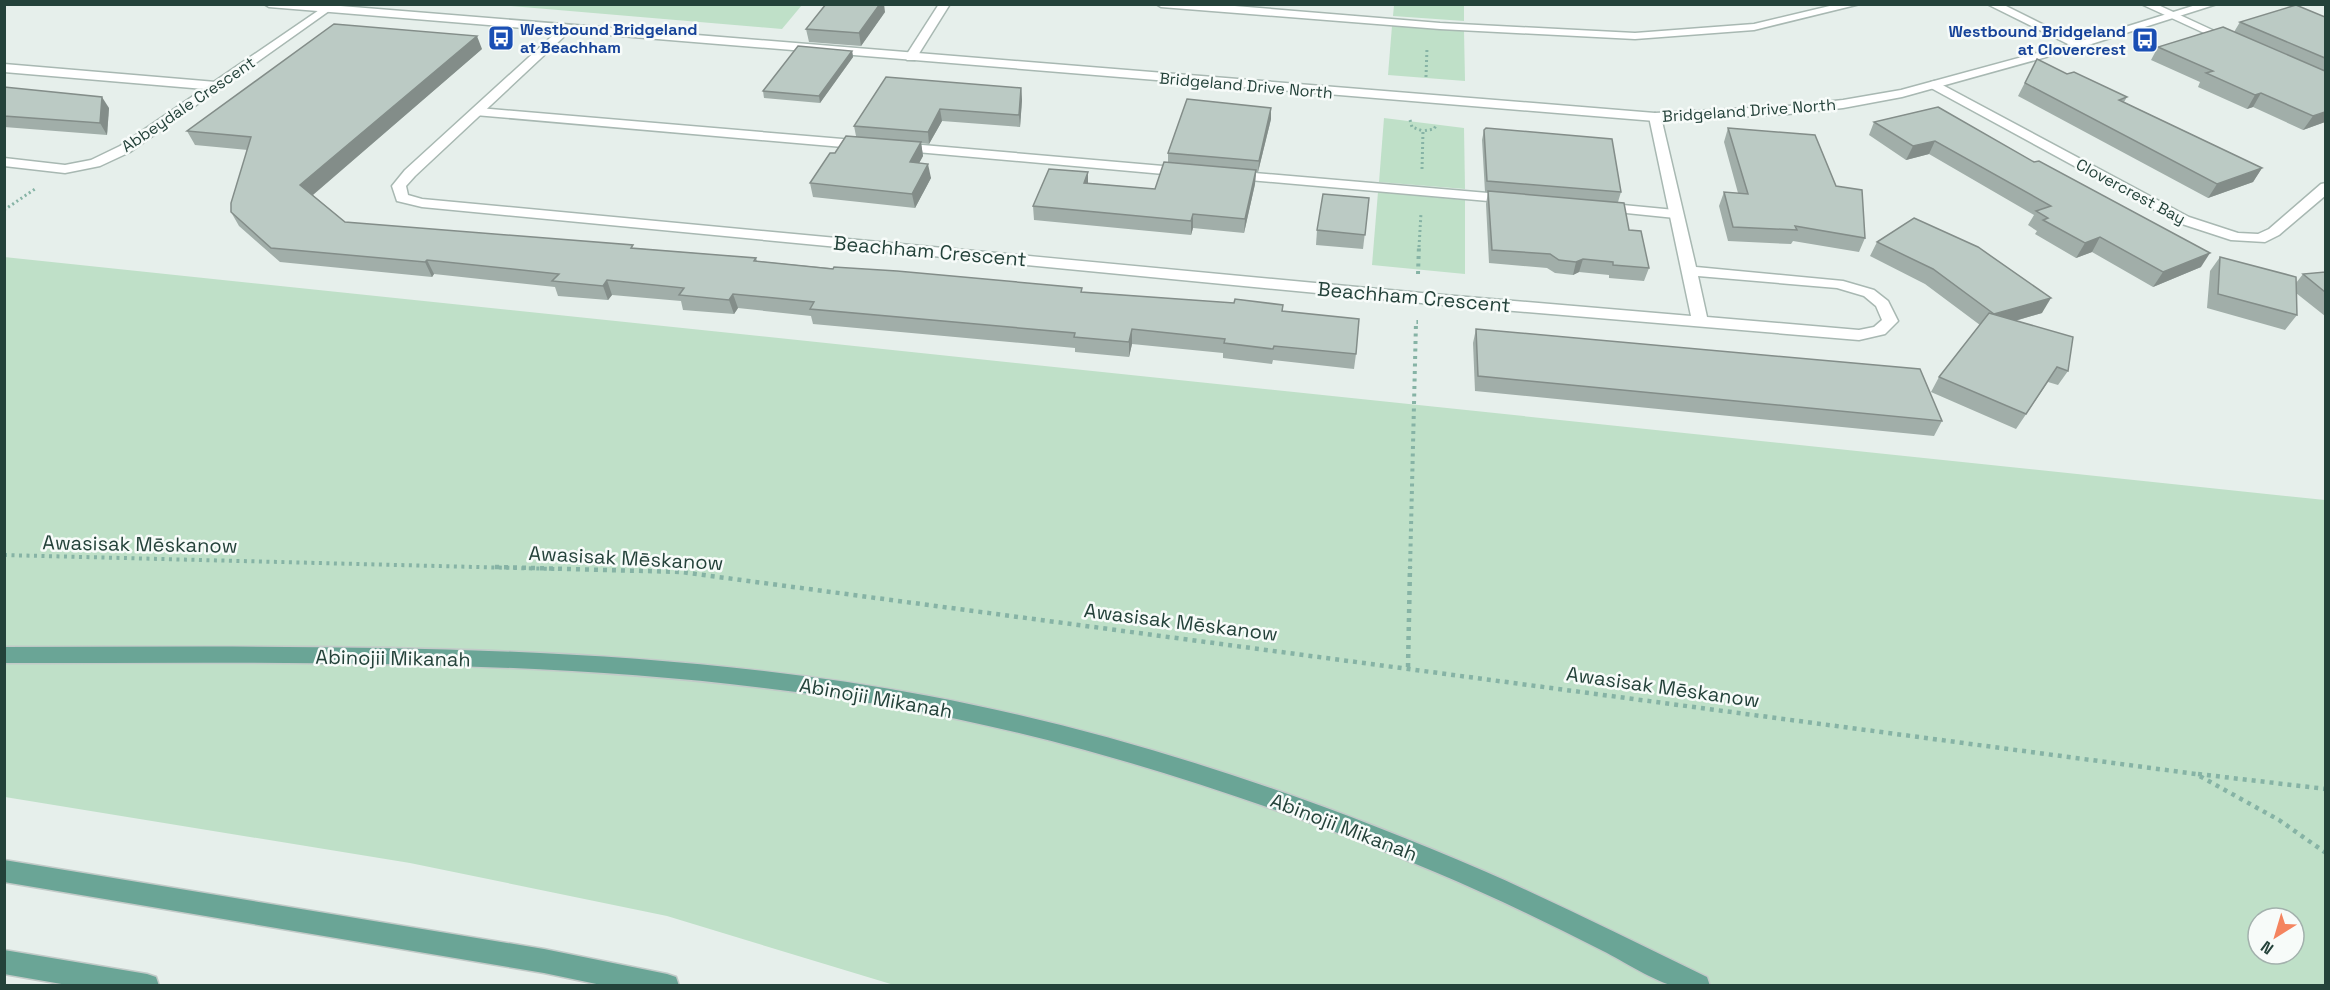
<svg xmlns="http://www.w3.org/2000/svg" width="2330" height="990" viewBox="0 0 2330 990" font-family="'Space Grotesk',sans-serif">
<style>
.green{fill:#bfe0c8;fill-rule:evenodd}
.lines{fill:none;stroke-linecap:round;stroke-linejoin:round}
.service-casing{stroke:#a8b8b2;stroke-width:3}
.minor-casing{stroke:#a8b8b2;stroke-width:3}
.tertiary-casing{stroke:#a8b8b2;stroke-width:3}
.primary-casing{stroke:#c2cac8;stroke-width:3}
.path-far2{stroke:#86b3a5;stroke-width:3;stroke-dasharray:2 3;stroke-linecap:butt}
.path-far1{stroke:#86b3a5;stroke-width:4;stroke-dasharray:3 4.5;stroke-linecap:butt}
.path{stroke:#86b3a5;stroke-width:4.5;stroke-dasharray:4 5;stroke-linecap:butt}
.service{fill:#fff;fill-rule:evenodd}
.minor{fill:#fff;fill-rule:evenodd}
.tertiary{fill:#fff;fill-rule:evenodd}
.primary{fill:#6aa596;fill-rule:evenodd}
.wall{fill:#a1aea9}
.shaded-wall{fill:#838d89}
.building{fill:#bbcac4;stroke:#838d89;stroke-width:1.5}
.labels{text-anchor:middle;stroke-width:5;stroke-linejoin:round;paint-order:stroke}
.far-transit-label{font-size:16px;font-weight:bold;fill:#164399;stroke:#f7fbf9;text-anchor:start}
.far-street-label{font-size:16px;fill:#24423a;stroke:#f7fbf9}
.street-label{font-size:20px;fill:#24423a;stroke:#f7fbf9}
</style>
<rect width="100%" height="100%" fill="#e6efeb"/>
<g class="green">
<path d="M500 5H802L782 29Z"/>
<path d="M1394 5H1464V21L1393 16Z"/>
<path d="M1392 26 1464 31 1465 81 1388 75Z"/>
<path d="M1384 118 1464 128 1465 189 1379 182Z"/>
<path d="M1378 192 1465 200V274L1372 265Z"/>
<path d="M4 257 2325 500V985H894L667 916 410 863 5 797ZM2258 918H2294V954H2258Z"/>
</g>
<g class="lines">
<defs>
<g id="service">
<path d="M1156 4H1210L1440 23 1635 33 1754 24 1838 4H1860L1754 30 1635 39 1440 29 1161 7Z"/>
<path d="M1987 4H2002L2084 45 2082 47H2074Z"/>
<path d="M4 64 216 82 222 86 216 90 4 72Z"/>
<path d="M479 108 866 141 873 145 866 149 475 115 473 112Z"/>
<path d="M899 143 1186 168 1193 172 1186 176 894 150 892 147Z"/>
<path d="M1231 171 1511 195 1518 199 1511 203 1226 178 1224 175Z"/>
<path d="M1602 203 1675 210 1682 214 1675 218 1597 210 1595 207 1597 204Z"/>
</g>
<g id="minor">
<path d="M939 4H950L915 60H907L905 57Z"/>
<path d="M2141 4H2156L2236 41 2234 43H2226Z"/>
<path d="M325 6 329 7V11L130 152 100 166 65 173 4 166V158L65 165 91 160 120 146Z"/>
<path d="M566 26 570 27V31L415 176 406 186 408 195 422 199 1432 294 1691 316 1649 117 1655 113 1661 117 1696 267 1843 281 1874 290 1888 301 1898 321 1885 334 1859 340 1432 304 422 207 397 201 392 186 405 170 562 27ZM1698 276 1837 288 1864 296 1876 306 1882 320 1874 327 1859 330 1707 317Z"/>
<path d="M1935 81 2189 217 2238 233 2258 234 2269 229 2321 184 2326 183V195L2279 235 2265 242 2231 240 2179 223 1931 88V82Z"/>
</g>
<path id="tertiary" d="M264 4H316L1655 113 1788 106 1843 100 1901 90 2074 43 2199 4H2217L2082 47 1902 97 1843 108 1788 114 1655 121 269 7Z"/>
<g id="primary">
<path d="M4 647C313 647 625 639 929 696 1119 732 1306 794 1484 871 1559 904 1633 941 1707 977L1710 986C1699 986 1686 987 1675 986 1657 983 1621 960 1603 951 1548 923 1492 896 1435 872 1321 824 1205 783 1085 750 734 652 365 663 4 663Z"/>
<path d="M4 860 544 949 667 974 676 977 679 986H606L544 973 4 882Z"/>
<path d="M4 950 147 974 156 977 159 986H73L4 974Z"/>
</g>
</defs>
<use href="#service" class="service-casing"/>
<use href="#minor" class="minor-casing"/>
<use href="#tertiary" class="tertiary-casing"/>
<use href="#primary" class="primary-casing"/>
<g class="path-far2">
<path d="M1426 77 1427 48"/>
<path d="M1410 120 1412 127 1423 131"/>
<path d="M1422 169 1423 131 1434 129 1437 124"/>
<path d="M4 210 35 189"/>
<path d="M1419 247 1421 213"/>
</g>
<g class="path-far1">
<path d="M1418 274 1419 245"/>
<path d="M4 555 555 569"/>
<path d="M1410 569 1416 322H1418"/>
</g>
<g class="path">
<path d="M495 567 681 572 2196 774 2279 820 2326 853"/>
<path d="M1408 667 1410 567"/>
<path d="M2198 774 2326 789"/>
</g>
<use href="#service" class="service"/>
<use href="#minor" class="minor"/>
<use href="#tertiary" class="tertiary"/>
<use href="#primary" class="primary"/>
</g>
<g class="wall">
<path d="M885 12 861 46 809 42 806 29Z"/>
<path d="M2325 17V122L2303 130 2253 107 2247 109 2198 87 2200 82 2151 60 2158 47 2234 32 2240 22Z"/>
<path d="M482 49 313 195 345 222 634 248 756 258 757 261 1082 292 1234 303 1283 305V311L1356 354 1354 369 1273 360 1272 364 1223 358V353L1132 344 1129 357 1075 352V348L813 324 811 316 738 308 734 314 683 310 681 301 612 295 608 300 558 296 555 287 434 274 432 277 280 262 239 226 231 212 248 150 195 145 187 131Z"/>
<path d="M852 51 853 57 820 103 764 98 763 91Z"/>
<path d="M2037 59 2067 74 2127 97 2124 102 2262 168 2253 182 2208 198 2018 96Z"/>
<path d="M4 87 109 108 107 135 4 127Z"/>
<path d="M1021 88 1022 100 1020 127 942 121 929 144 921 143 923 156 919 163 931 178 915 208 813 197 810 183 835 153 856 136 854 126Z"/>
<path d="M1938 107 2201 267 2153 287 2092 252 2076 258 2035 234 2037 231 2028 225 2034 215 1929 154 1906 160 1869 135 1874 122Z"/>
<path d="M1271 119 1258 172H1256L1255 184 1244 233 1193 228 1191 235 1034 220 1033 206 1088 172V183L1155 189 1168 163V153Z"/>
<path d="M1728 128 1836 186 1865 238 1859 252 1793 241 1791 244 1728 241 1719 206 1724 192 1738 193 1724 142Z"/>
<path d="M1484 130 1621 192 1618 202 1629 230 1649 268 1644 281 1609 278V275L1579 272 1573 275 1555 273 1547 268 1489 263 1486 204 1488 192H1485L1482 140Z"/>
<path d="M1369 198 1363 249 1316 245 1317 230Z"/>
<path d="M1877 242 2042 313 2015 321 2068 371 2058 385 2048 382 2016 429 1931 392 1939 377 1980 325 1925 284 1870 256Z"/>
<path d="M2220 257 2296 283 2303 274 2325 272V316L2296 293 2297 315 2285 330 2207 308 2210 271Z"/>
<path d="M1476 329 1942 421 1934 436 1475 391 1473 343Z"/>
</g>
<g class="shaded-wall">
<path d="M880 4H884L885 12 861 46 859 33Z"/>
<path d="M477 36 482 49 308 199 300 185Z"/>
<path d="M852 51 853 57 820 103 819 96Z"/>
<path d="M1021 88 1022 100 1020 127 1019 115Z"/>
<path d="M2261 93 2253 107 2247 109 2255 95Z"/>
<path d="M102 97 109 108 107 135 100 123Z"/>
<path d="M1271 108V119L1258 172 1259 161Z"/>
<path d="M940 109 942 121 929 144 928 132Z"/>
<path d="M2325 112V122L2303 130 2313 116Z"/>
<path d="M1935 141 1929 154 1906 160 1913 146Z"/>
<path d="M921 142 923 156 912 176 910 162Z"/>
<path d="M928 164 931 178 915 208 912 194Z"/>
<path d="M2262 168 2253 182 2208 198 2217 184Z"/>
<path d="M1256 170 1255 184 1244 233 1245 219Z"/>
<path d="M1088 172V186L1084 183Z"/>
<path d="M1193 214V228L1191 235V221Z"/>
<path d="M2100 237 2092 252 2076 258 2085 243Z"/>
<path d="M2210 253 2201 267 2153 287 2163 272Z"/>
<path d="M1583 259 1579 272 1573 275 1576 262Z"/>
<path d="M427 260 434 274 432 277 425 262Z"/>
<path d="M607 280 612 295 608 300 603 286Z"/>
<path d="M733 294 738 308 734 314 729 300Z"/>
<path d="M2051 298 2042 313 1986 329 1994 314Z"/>
<path d="M1132 329V344L1129 357V342Z"/>
</g>
<g class="building">
<path d="M826 4H880L859 33 806 29Z"/>
<path d="M2296 5 2325 17V58L2240 22Z"/>
<path d="M334 24 477 36 300 185 345 222 633 245 631 248 756 258 754 261 833 269 834 267 897 271 1082 288 1081 292 1234 303 1235 299 1283 305 1282 311 1359 319 1356 354 1274 346 1273 349 1224 343 1225 339 1132 329 1129 342 1074 337 1075 333 810 309 814 302 733 294 729 300 679 295 684 288 607 280 603 286 552 281 559 274 427 260 425 262 271 248 231 212V203L251 137 187 131Z"/>
<path d="M2223 27 2325 71V112L2313 116 2261 93 2255 95 2206 73 2213 71 2158 47Z"/>
<path d="M798 46 852 51 819 96 763 91Z"/>
<path d="M2037 59 2067 74 2074 72 2127 97 2119 100 2262 168 2217 184 2025 83Z"/>
<path d="M886 77 1021 88 1019 115 940 109 928 132 854 126Z"/>
<path d="M4 87 102 97 100 123 4 116Z"/>
<path d="M1187 99 1271 108 1259 161 1168 153Z"/>
<path d="M1938 107 2034 162 2039 161 2210 253 2163 272 2100 237 2085 243 2043 220 2048 218 2036 211 2051 206 1935 141 1913 146 1874 122Z"/>
<path d="M1486 128 1612 139 1621 192 1487 181 1484 130Z"/>
<path d="M1728 128 1815 135 1836 186 1862 190 1865 238 1795 226 1797 230 1733 227 1724 192 1748 194Z"/>
<path d="M846 136 921 142 910 162 928 164 912 194 810 183 830 153H835Z"/>
<path d="M1164 162 1256 170 1245 219 1193 214 1191 221 1033 206 1049 169 1088 172 1084 183 1155 189Z"/>
<path d="M1488 191 1624 203 1629 230 1641 231 1649 268 1613 265V262L1583 259 1576 262 1559 260 1550 254 1492 250Z"/>
<path d="M1323 194 1369 198 1365 235 1317 230Z"/>
<path d="M1914 218 1978 247 2051 298 1994 314 1933 269 1877 242Z"/>
<path d="M2220 257 2296 277 2297 315 2218 294Z"/>
<path d="M2325 272V292L2303 274Z"/>
<path d="M1989 313 2073 337 2068 371 2057 367 2026 414 1939 377Z"/>
<path d="M1476 329 1920 369 1942 421 1478 376Z"/>
</g>
<defs>
<symbol id="bus-square" viewBox="-11 -11 22 22"><rect x="-9" y="-9" width="18" height="18" rx="4" fill="#1a4fb4" stroke="#f7fbf9"/><path d="M-5-6H5V4H4V6H2V4H-2V6H-4V4H-5ZM-3.5-4V0h7V-4ZM-3.5 1.2v1.5H-2V1.2ZM2 1.2v1.5H3.5V1.2Z" fill="#fff"/></symbol>
</defs>
<g fill-rule="evenodd">
<use href="#bus-square" x="486" y="23" width="30" height="30"/>
<use href="#bus-square" x="2130" y="25" width="30" height="30"/>
</g>
<g class="labels">
<g class="far-transit-label">
<text x="520" y="35">Westbound Bridgeland<tspan x="520" dy="18">at Beachham</tspan></text>
<text x="2126" y="37" text-anchor="end">Westbound Bridgeland<tspan x="2126" dy="18">at Clovercrest</tspan></text>
</g>
<g class="far-street-label">
<text transform="translate(1246 85) rotate(5)" y="6">Bridgeland Drive North</text>
<text transform="translate(188 104) rotate(-34)" y="6">Abbeydale Crescent</text>
<text transform="translate(1749 110) rotate(-4)" y="6">Bridgeland Drive North</text>
<text transform="translate(2131 191) rotate(28)" y="6">Clovercrest Bay</text>
</g>
<g class="street-label">
<text transform="translate(930 251) rotate(5)" y="7">Beachham Crescent</text>
<text transform="translate(1414 297) rotate(5)" y="7">Beachham Crescent</text>
<text transform="translate(140 544) rotate(1)" y="7">Awasisak Mēskanow</text>
<text transform="translate(626 558) rotate(3)" y="7">Awasisak Mēskanow</text>
<text transform="translate(1181 622) rotate(7)" y="7">Awasisak Mēskanow</text>
<text transform="translate(393 658) rotate(1)" y="7">Abinojii Mikanah</text>
<text transform="translate(1663 687) rotate(8)" y="7">Awasisak Mēskanow</text>
<text transform="translate(876 698) rotate(10)" y="7">Abinojii Mikanah</text>
<text transform="translate(1344 827) rotate(21)" y="7">Abinojii Mikanah</text>
</g>
</g>
<rect width="2330" height="990" fill="none" stroke="#24423a" stroke-width="12"/>
<g transform="translate(2276 936) rotate(217)"><circle r="28" fill="#f7fbf9" stroke="#a3b1ad" stroke-width="1.5"/>
<path d="M0-4.5L10 22L0 15L-10 22Z" fill="#f4845f"/>
<text y="-9" font-size="16" font-weight="bold" text-anchor="middle" fill="#24423a">N</text>
</g>
</svg>
